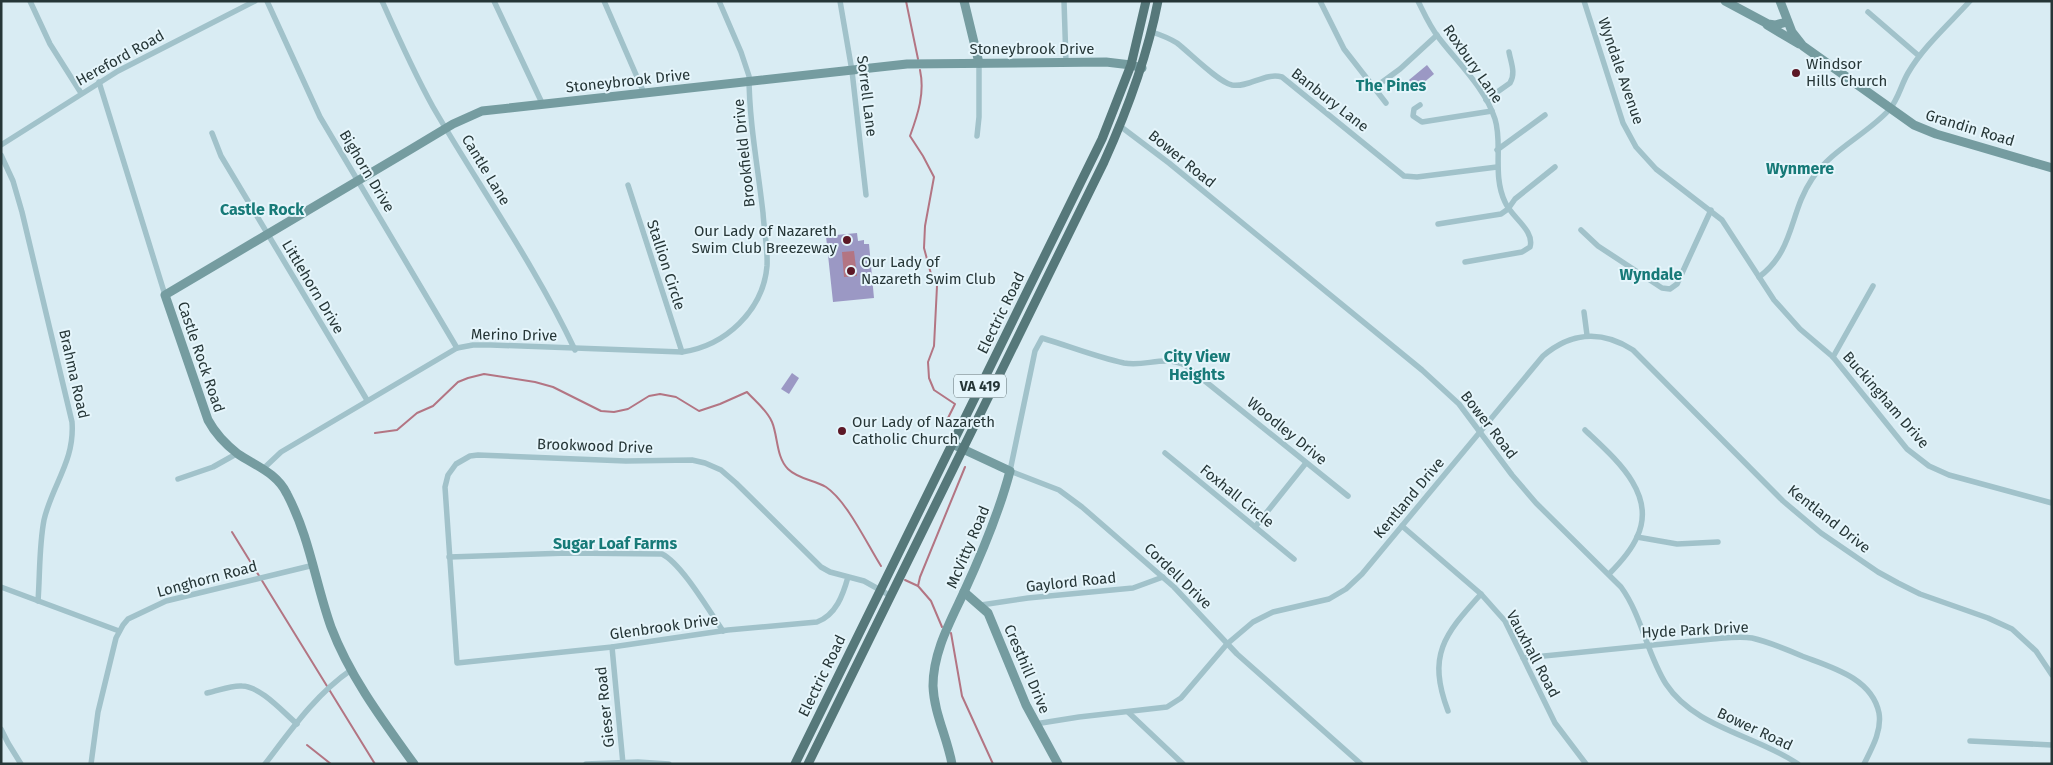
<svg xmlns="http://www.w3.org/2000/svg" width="2053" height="765" viewBox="0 0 2053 765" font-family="'Fira Sans',sans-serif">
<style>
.green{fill:#9b98c4}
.water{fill:#b37583}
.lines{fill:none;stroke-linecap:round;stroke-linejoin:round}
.stream{stroke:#b37583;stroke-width:2}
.street{stroke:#a1c2ca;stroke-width:5.5}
.secondary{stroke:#759ca0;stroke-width:9}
.primary{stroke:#56787a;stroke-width:9}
.poi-dot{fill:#5c1826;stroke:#e5f5fb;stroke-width:2}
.labels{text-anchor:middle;stroke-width:4;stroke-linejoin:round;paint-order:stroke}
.shield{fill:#e5f5fb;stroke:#5f6f72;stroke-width:1}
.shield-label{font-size:14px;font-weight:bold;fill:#263637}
.street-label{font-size:15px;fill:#263637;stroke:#e5f5fb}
.poi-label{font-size:15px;fill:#263637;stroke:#e5f5fb;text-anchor:start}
.neighbourhood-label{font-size:16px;font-weight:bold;fill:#177a78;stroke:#e5f5fb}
</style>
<rect width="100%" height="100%" fill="#d9ecf3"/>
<g class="green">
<path d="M1427 65 1434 74 1416 89 1409 80Z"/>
<path d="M857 233 858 241 864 240V244H869L874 298 833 302 826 236Z"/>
<path d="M792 373 799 378 789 394 781 389Z"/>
</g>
<path class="water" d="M854 251 857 276 844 277 842 252Z"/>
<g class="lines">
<g class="stream">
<path d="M906 1 918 59"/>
<path d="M920 70C925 93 918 114 910 136L923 156 934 177 925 226 924 248 931 274 937 286 934 346 928 362 929 378 934 390 955 404 946 422"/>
<path d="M375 433 397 430 417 413 433 406 458 382 468 378 484 374 535 382 553 387 601 411 614 412 628 409 649 396 660 394 676 397 699 411 720 404 747 392C755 401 767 410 772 422 778 436 776 457 788 469 798 479 814 480 826 487 847 501 867 544 881 566"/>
<path d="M232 532 375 764"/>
<path d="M905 580 918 586 931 601 942 627"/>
<path d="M918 586 920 577 965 467"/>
<path d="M951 633 962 696 993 764"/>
<path d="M307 745 331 764"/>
</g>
<g class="street">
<path d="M30 1 50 44 81 93"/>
<path d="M267 1 320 117 457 348"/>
<path d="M382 1C398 37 414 73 433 107 480 188 535 265 575 350"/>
<path d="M494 1 542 103"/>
<path d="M604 1 644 93"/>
<path d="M840 1 852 71 866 195"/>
<path d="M1064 1 1066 62"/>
<path d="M1320 1 1344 49 1386 103"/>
<path d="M1418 1C1424 13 1430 27 1439 38 1458 63 1485 88 1495 119 1503 144 1492 175 1505 202 1511 217 1535 230 1530 247L1522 252 1465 262"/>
<path d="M1584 1 1623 123 1636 147 1656 169 1722 220 1774 300 1800 329 1833 357 1907 449 1929 466 1949 475 2052 503"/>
<path d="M1868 12 1919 56"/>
<path d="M1152 32C1161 35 1169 38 1177 43 1190 53 1218 82 1232 85 1249 88 1265 72 1282 77L1404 176 1417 177 1497 167"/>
<path d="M99 82 165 295"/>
<path d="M1374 88 1400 69 1437 35"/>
<path d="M1486 100 1510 83C1516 73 1511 63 1509 52"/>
<path d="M1420 105 1414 109 1413 116 1422 122 1492 111"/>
<path d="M1120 126 1169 163 1422 370 1459 404 1512 475 1536 503 1621 587C1642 616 1647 654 1666 684 1695 728 1756 735 1798 764"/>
<path d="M212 133 221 156 236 181 367 400"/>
<path d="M977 136 979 117V63"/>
<path d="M1 145 118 71 255 1"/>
<path d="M1497 150 1545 115"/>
<path d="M1 155 13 181 22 212 72 422C75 461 52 485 44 520 39 546 40 574 38 601"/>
<path d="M628 185 682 352"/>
<path d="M1438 224 1501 214 1508 209 1515 199 1555 167"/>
<path d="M1581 230 1598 246 1662 288 1670 289 1677 284 1711 210"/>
<path d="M1759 277C1795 250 1789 213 1812 179 1831 150 1866 135 1889 110 1898 100 1901 85 1908 73 1923 47 1949 24 1970 1"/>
<path d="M1584 312 1587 335"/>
<path d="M1833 357 1873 286"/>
<path d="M1585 430C1613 457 1658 493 1637 537 1631 551 1620 563 1609 574"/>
<path d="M1165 453 1294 559"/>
<path d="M263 469 281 452 457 348 473 345H491L682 352C725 346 763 311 767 266 768 249 764 230 763 213 758 168 749 121 749 76L741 52 719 1"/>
<path d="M178 479 213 467 238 453"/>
<path d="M1348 496 1185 365C1163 355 1146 367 1124 363 1096 357 1069 346 1042 338L1035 351 1010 471 1059 490 1082 507 1174 587 1237 654 1361 764"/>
<path d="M1402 526 1481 594 1505 621 1555 723 1586 764"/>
<path d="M1255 527 1306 463"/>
<path d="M1637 537 1677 544 1718 542"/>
<path d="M449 557 568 553 662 554C682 564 709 611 723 631"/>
<path d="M848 577C843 595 836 615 817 622L728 630 612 647 457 663 445 487 448 475 456 464 470 456 478 455 626 461 692 460 705 463 721 470 736 483 821 567 830 572 864 581 891 596"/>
<path d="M1 587 119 631"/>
<path d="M981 605 1028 598 1133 588 1163 577"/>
<path d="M612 647 623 764"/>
<path d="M1523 658 1713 639C1726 638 1739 636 1752 638 1769 642 1786 649 1802 656 1831 667 1872 678 1879 713 1882 731 1872 748 1864 764"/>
<path d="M207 693C218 691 231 685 242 686 260 686 283 712 297 724"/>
<path d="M1448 711C1427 655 1444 635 1481 594"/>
<path d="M1128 712 1183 764"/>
<path d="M1035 724 1079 717 1167 707 1181 698 1227 644 1253 622 1273 612 1329 599 1346 589 1362 574 1543 356C1571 332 1602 330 1633 350L1783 501 1821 533 1878 572 1898 583 1920 594 1988 618 2012 629 2036 651 2052 675"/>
<path d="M1 729 8 743 21 764"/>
<path d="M1970 741 2052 745"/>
<path d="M91 764 98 712 116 638 123 625 128 619 166 601 314 565"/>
<path d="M265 764C291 730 316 694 351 670"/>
<path d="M586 764 638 762 669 764"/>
</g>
<g class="secondary">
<path d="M964 1 979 63"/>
<path d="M1725 1 1768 24 1775 25 1787 22"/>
<path d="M1780 1 1792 32 1803 46 1914 125 1936 134 2052 168"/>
<path d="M1767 25 1799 44"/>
<path d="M964 592 988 613 1026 705 1058 764"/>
<path d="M414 764C383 721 350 677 331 627 315 582 310 538 287 494 277 473 256 466 238 454 225 444 215 433 208 420L165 295 413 148 453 124 482 111 907 64 1106 62 1131 65 1142 68"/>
<path d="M952 764C947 737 934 713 933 686 933 652 950 622 964 592 982 553 999 513 1010 471L952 444"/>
</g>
<g class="primary">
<path d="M795 764 1102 139 1131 65 1146 1"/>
<path d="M808 764 1104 162C1128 109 1147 58 1158 1"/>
</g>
</g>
<g class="poi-dot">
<circle cx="1796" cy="73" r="5"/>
<circle cx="847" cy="240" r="5"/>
<circle cx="851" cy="271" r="5"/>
<circle cx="842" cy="431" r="5"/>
</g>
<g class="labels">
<rect class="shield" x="954" y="374.5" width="52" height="23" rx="4"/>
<g class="shield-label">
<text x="980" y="391">VA 419</text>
</g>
<g class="street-label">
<text x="1032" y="54">Stoneybrook Drive</text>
<text transform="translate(120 58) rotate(-29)" y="5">Hereford Road</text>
<text transform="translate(1473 64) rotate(55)" y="5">Roxbury Lane</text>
<text transform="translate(1621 71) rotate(71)" y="5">Wyndale Avenue</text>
<text transform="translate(628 81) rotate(-6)" y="5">Stoneybrook Drive</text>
<text transform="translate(867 96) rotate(83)" y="5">Sorrell Lane</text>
<text transform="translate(1330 100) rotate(38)" y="5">Banbury Lane</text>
<text transform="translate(1970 128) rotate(17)" y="5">Grandin Road</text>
<text transform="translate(744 153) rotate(-96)" y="5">Brookfield Drive</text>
<text transform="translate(1182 159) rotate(39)" y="5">Bower Road</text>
<text transform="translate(486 170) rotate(59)" y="5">Cantle Lane</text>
<text transform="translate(367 171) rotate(59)" y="5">Bighorn Drive</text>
<text transform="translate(666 265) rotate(72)" y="5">Stallion Circle</text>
<text transform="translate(313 287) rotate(59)" y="5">Littlehorn Drive</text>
<text transform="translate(1001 313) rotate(-64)" y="5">Electric Road</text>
<text transform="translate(514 335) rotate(1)" y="5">Merino Drive</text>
<text transform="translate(201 357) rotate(71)" y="5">Castle Rock Road</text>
<text transform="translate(74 374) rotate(77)" y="5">Brahma Road</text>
<text transform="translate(1886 400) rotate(49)" y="5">Buckingham Drive</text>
<text transform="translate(1489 425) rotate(52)" y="5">Bower Road</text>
<text transform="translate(1287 431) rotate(39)" y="5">Woodley Drive</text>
<text transform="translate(595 446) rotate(2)" y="5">Brookwood Drive</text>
<text transform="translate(1237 496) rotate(39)" y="5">Foxhall Circle</text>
<text transform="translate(1409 498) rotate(-50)" y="5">Kentland Drive</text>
<text transform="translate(1829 519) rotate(38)" y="5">Kentland Drive</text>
<text transform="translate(968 547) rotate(-67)" y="5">McVitty Road</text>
<text transform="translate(1178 576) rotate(44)" y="5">Cordell Drive</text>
<text transform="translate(207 579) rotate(-15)" y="5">Longhorn Road</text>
<text transform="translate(1071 582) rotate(-6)" y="5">Gaylord Road</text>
<text transform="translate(664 627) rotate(-8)" y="5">Glenbrook Drive</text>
<text transform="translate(1695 630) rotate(-3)" y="5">Hyde Park Drive</text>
<text transform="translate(1533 654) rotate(62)" y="5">Vauxhall Road</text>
<text transform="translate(1027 669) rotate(67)" y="5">Cresthill Drive</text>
<text transform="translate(822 676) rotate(-64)" y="5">Electric Road</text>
<text transform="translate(605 707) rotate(-96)" y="5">Gieser Road</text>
<text transform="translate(1755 729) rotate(25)" y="5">Bower Road</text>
</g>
<g class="poi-label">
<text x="1806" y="69">Windsor<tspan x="1806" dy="17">Hills Church</tspan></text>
<text x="837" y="236" text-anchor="end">Our Lady of Nazareth<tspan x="837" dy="17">Swim Club Breezeway</tspan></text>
<text x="861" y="267">Our Lady of<tspan x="861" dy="17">Nazareth Swim Club</tspan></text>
<text x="852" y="427">Our Lady of Nazareth<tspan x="852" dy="17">Catholic Church</tspan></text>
</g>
<g class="neighbourhood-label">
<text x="1391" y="91">The Pines</text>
<text x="1800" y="174">Wynmere</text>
<text x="262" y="215">Castle Rock</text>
<text x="1651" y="280">Wyndale</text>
<text x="1197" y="362">City View<tspan x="1197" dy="18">Heights</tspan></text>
<text x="615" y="549">Sugar Loaf Farms</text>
</g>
</g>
<rect width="2053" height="765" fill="none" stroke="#263637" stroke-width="5"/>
</svg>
